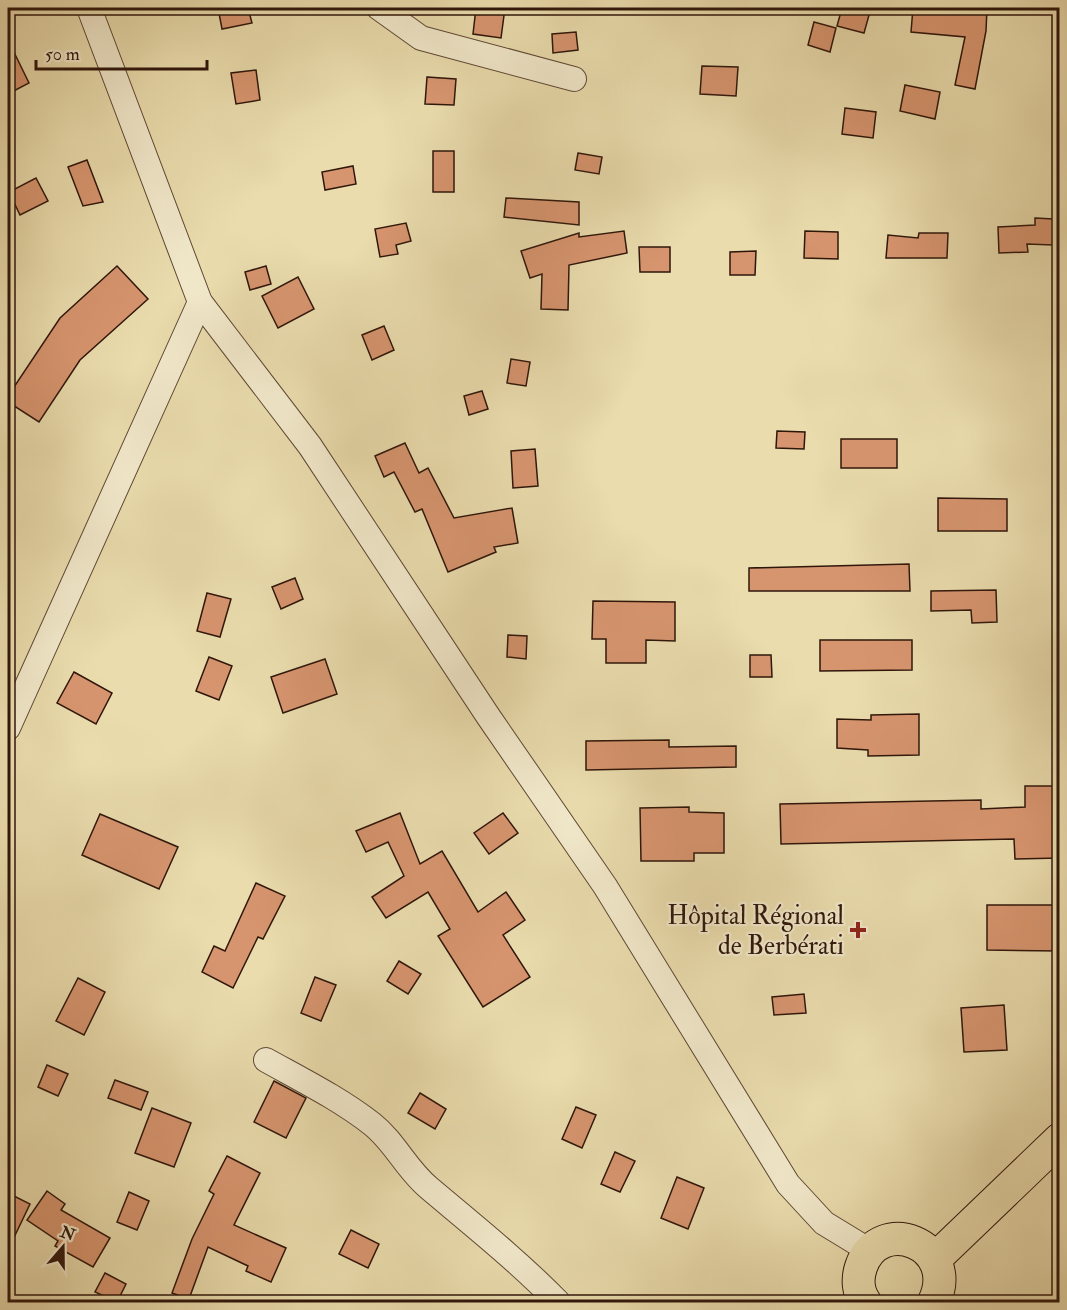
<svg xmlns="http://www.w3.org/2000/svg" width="1067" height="1310" viewBox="0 0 1067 1310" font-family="'IM FELL Double Pica',serif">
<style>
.building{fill:#d7956f;stroke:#2f160b;stroke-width:1.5}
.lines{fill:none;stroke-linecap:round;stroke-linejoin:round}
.minor-casing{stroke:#5e4834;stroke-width:26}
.major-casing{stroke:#2f160b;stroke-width:34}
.minor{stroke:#f1e8ca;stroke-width:24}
.major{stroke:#eadcad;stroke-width:32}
.poi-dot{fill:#8f2418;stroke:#f1e8ca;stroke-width:2}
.labels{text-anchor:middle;stroke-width:4.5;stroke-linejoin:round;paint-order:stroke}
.poi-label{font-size:26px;fill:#2f160b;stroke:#f1e8ca;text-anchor:end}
</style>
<rect width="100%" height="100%" fill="#eadcad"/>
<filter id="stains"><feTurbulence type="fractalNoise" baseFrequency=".00333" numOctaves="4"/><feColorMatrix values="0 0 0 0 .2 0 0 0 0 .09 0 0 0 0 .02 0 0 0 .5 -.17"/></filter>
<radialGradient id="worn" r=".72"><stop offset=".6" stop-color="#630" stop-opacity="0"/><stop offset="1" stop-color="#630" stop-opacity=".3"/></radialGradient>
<g class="building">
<path d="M218 8H248L252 23 222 29Z"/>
<path d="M476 8H505L501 38 473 34Z"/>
<path d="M842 8H871L864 33 837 26Z"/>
<path d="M913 8H987L986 31 975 89 955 85 965 37 911 32Z"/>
<path d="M814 22 836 28 830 52 808 45Z"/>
<path d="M576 32 578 50 553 53 552 34Z"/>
<path d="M8 40 29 83 8 94Z"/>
<path d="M702 66 738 67 736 96 700 94Z"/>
<path d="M256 70 260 100 236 104 231 73Z"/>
<path d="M427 77 456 79 454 105 425 104Z"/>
<path d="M905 85 940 92 935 119 900 111Z"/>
<path d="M845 108 876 112 873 138 842 134Z"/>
<rect x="433" y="151" width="21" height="41"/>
<path d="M578 153 602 157 599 174 575 170Z"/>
<path d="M87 160 103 202 83 206 68 167Z"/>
<path d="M353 166 356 184 325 190 322 172Z"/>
<path d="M36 178 48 201 20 215 9 192Z"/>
<path d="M506 198 579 202V225L504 217Z"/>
<path d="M1035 218 1053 219V245L1027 244 1028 252 999 253 998 227 1035 225Z"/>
<path d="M406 223 411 241 396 245 398 254 380 257 375 229Z"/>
<path d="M624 231 627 253 569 265 568 310 541 309 542 274 530 278 521 251 579 233V237Z"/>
<path d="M805 231 838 232V259L804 258Z"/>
<path d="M919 233H948L947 258H886L888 235 918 238Z"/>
<path d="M639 247H670V272H640Z"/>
<path d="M756 251 755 275H730V252Z"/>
<path d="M117 266 148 299 80 360 39 422 8 402V396L60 318Z"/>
<path d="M266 266 271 284 250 290 245 272Z"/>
<path d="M298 277 314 309 278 328 262 296Z"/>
<path d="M384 326 394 350 372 360 362 335Z"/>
<path d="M511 359 530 362 526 386 507 383Z"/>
<path d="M482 391 488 409 469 415 464 396Z"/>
<path d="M777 431 805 432 804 449 776 448Z"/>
<rect x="841" y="439" width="56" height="29"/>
<path d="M405 443 419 473 428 468 454 518 512 508 518 543 494 547 496 552 448 572 422 509 415 512 394 472 384 477 375 456Z"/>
<path d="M535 449 538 486 513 488 511 451Z"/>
<path d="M938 498 1007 499V531H938Z"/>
<path d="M909 564 910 591H749V568Z"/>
<path d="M295 578 303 599 281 609 272 587Z"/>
<path d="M996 590 997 622 972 623 971 610 931 611V591Z"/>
<path d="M207 593 231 599 220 637 197 631Z"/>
<path d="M593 601 675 602V641L646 640V663H606V639H592Z"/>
<path d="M508 635 527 636 526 659 507 657Z"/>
<path d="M820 640H912V670L820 671Z"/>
<path d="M750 655H771L772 677H750Z"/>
<path d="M209 657 232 666 219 700 196 691Z"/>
<path d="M325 659 337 694 283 713 271 677Z"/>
<path d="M74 672 112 693 96 724 57 703Z"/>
<path d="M919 714V755L868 756V750L837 748V719L871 720V715Z"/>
<path d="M669 740V747L736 746V767L586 770V741Z"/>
<path d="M1025 786H1059V858L1015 859 1014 839 781 844 780 804 981 800V809L1025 807Z"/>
<path d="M689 807V812L724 813V853H694V861H641L640 808Z"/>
<path d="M400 813 420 864 442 851 478 912 506 892 525 920 503 935 530 977 483 1007 438 936 450 929 428 892 386 918 372 897 404 876 388 842 366 852 356 831Z"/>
<path d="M503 813 518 833 489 854 474 833Z"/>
<path d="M100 814 178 847 159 889 82 855Z"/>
<path d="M256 883 285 896 263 939 258 937 233 988 202 972 214 946 225 951Z"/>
<path d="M987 905H1059V951L987 950Z"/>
<path d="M399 961 421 974 408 994 387 981Z"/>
<path d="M315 977 336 985 321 1021 301 1013Z"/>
<path d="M78 978 105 992 84 1035 56 1021Z"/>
<path d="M804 994 806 1013 774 1015 772 997Z"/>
<path d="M1004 1005 1007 1050 964 1052 961 1008Z"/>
<path d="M47 1065 68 1074 58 1096 38 1087Z"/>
<path d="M115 1080 148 1092 141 1110 108 1098Z"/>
<path d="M274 1081 306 1098 286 1138 254 1122Z"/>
<path d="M420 1093 446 1109 435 1129 408 1113Z"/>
<path d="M576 1107 596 1115 582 1148 562 1139Z"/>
<path d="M152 1108 191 1123 174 1167 135 1153Z"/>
<path d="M615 1152 635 1161 620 1192 601 1184Z"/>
<path d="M227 1156 260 1173 234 1225 286 1248 271 1282 246 1271 248 1266 208 1247 189 1299 172 1293 192 1239 214 1194 209 1191Z"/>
<path d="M677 1177 704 1188 688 1229 661 1218Z"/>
<path d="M47 1191 65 1204 61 1210 110 1238 93 1267 55 1246 58 1241 27 1220Z"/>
<path d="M129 1192 149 1201 137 1230 117 1222Z"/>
<path d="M8 1193 30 1204 8 1250Z"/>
<path d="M351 1230 379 1244 368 1268 339 1254Z"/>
<path d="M105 1273 126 1284 117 1302 95 1292Z"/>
</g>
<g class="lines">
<defs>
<g id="minor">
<path d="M89 8 200 302 310 446 488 716 605 886 788 1184 824 1223 870 1251"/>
<path d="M379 8 421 38 574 79"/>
<path d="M8 728 200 302"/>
<path d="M266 1060C302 1080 340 1099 372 1124 395 1142 406 1169 429 1188 473 1225 518 1261 558 1302"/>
</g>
<g id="major">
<path d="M935 1259 1060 1139"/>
<path d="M865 1302C858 1292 857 1279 861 1267 879 1213 961 1244 934 1302"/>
</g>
</defs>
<use href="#minor" class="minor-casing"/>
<use href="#major" class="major-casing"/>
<use href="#minor" class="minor"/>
<use href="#major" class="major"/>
</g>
<path class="poi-dot" d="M855 921h6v6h6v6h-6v6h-6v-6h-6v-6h6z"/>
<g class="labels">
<g class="poi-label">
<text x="844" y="924">Hôpital Régional<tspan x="844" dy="30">de Berbérati</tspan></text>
</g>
</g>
<rect width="1067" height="1310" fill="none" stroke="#eadcad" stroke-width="30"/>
<rect x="9" y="9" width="1049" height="1292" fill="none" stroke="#2f160b" stroke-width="3"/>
<rect x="15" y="15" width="1037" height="1280" fill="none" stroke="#2f160b" stroke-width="1.5"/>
<g transform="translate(63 1247) rotate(20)" stroke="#f1e8ca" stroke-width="4.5" paint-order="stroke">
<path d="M0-4.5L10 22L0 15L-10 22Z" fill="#2f160b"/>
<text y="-9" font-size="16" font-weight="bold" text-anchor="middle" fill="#2f160b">N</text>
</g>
<path d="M36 60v9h171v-9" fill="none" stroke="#2f160b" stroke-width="3"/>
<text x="45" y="60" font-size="18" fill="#2f160b" stroke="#f1e8ca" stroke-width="4.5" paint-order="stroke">50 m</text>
<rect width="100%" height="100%" filter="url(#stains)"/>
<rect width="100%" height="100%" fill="url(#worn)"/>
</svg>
